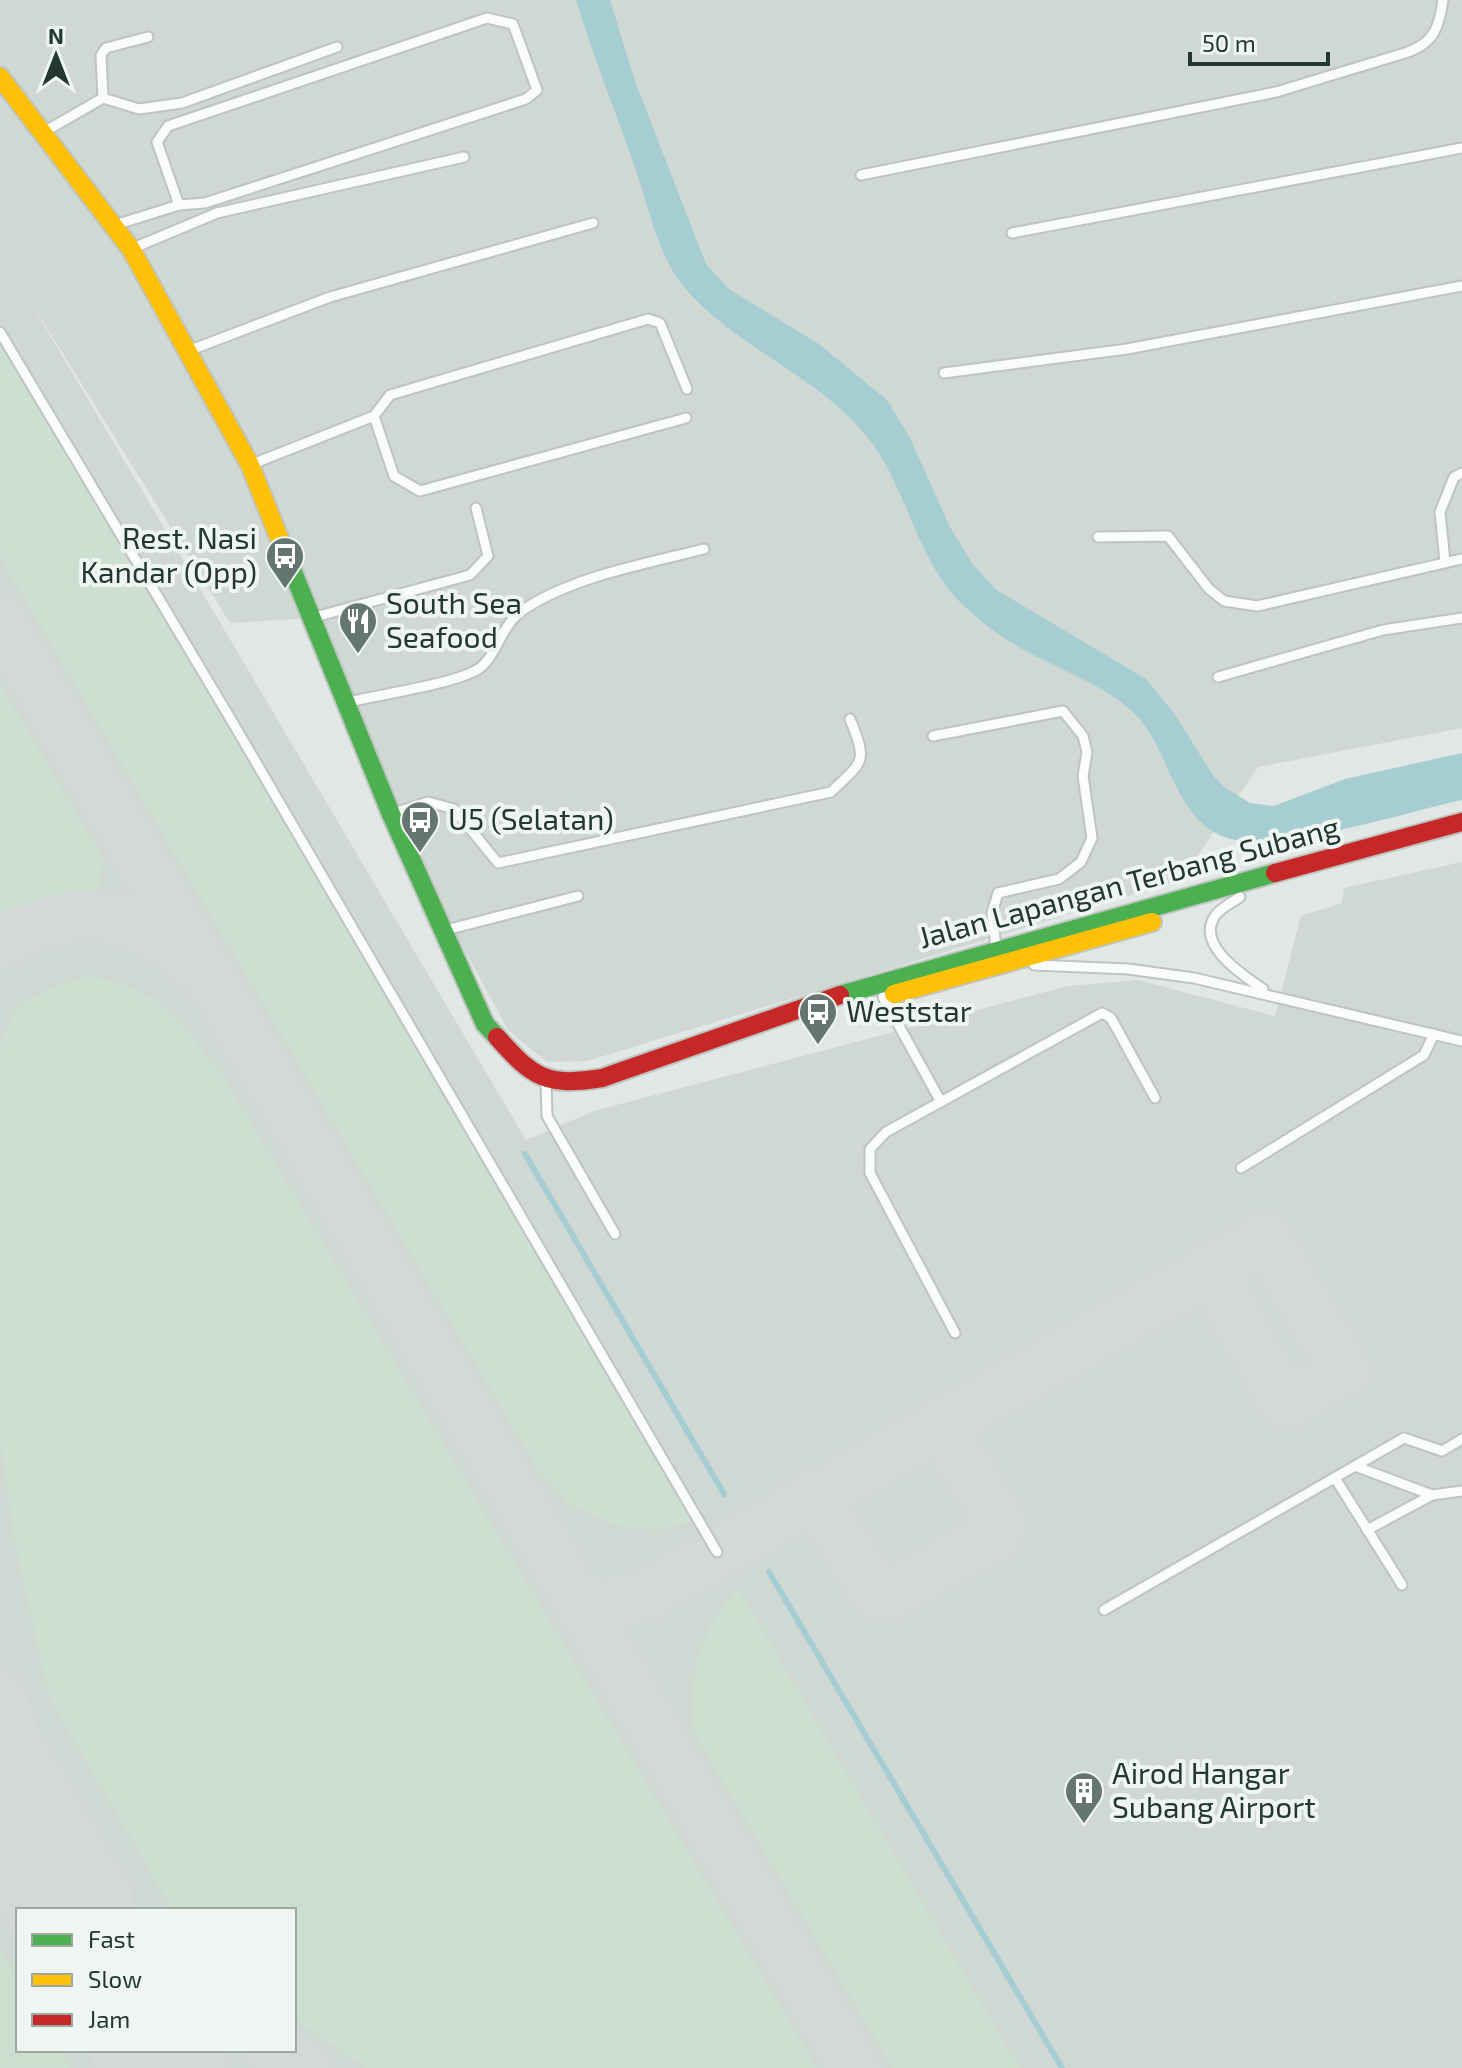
<svg xmlns="http://www.w3.org/2000/svg" width="1462" height="2068" viewBox="0 0 1462 2068" font-family="'Exo 2',sans-serif">
<style>
.built{fill:#d0d8d4;fill-rule:evenodd}
.green{fill:#ccdfd0}
.water{fill:#a6ced2}
.lines{fill:none;stroke-linecap:round;stroke-linejoin:round}
.stream{stroke:#a6ced2;stroke-width:6}
.taxiway{stroke:#d4d8d6;stroke-width:50}
.runway{stroke:#d4d8d6;stroke-width:124}
.lane-casing{stroke:#bec4c1;stroke-width:13}
.fast-casing{stroke:#bec5c1;stroke-width:22}
.slow-casing{stroke:#bec5c1;stroke-width:22}
.jam-casing{stroke:#bec5c1;stroke-width:22}
.lane{stroke:#fafbfb;stroke-width:9}
.fast{stroke:#4caf50;stroke-width:18}
.slow{stroke:#ffc107;stroke-width:18}
.jam{stroke:#c62828;stroke-width:18}
.labels{text-anchor:middle;stroke-width:8;stroke-linejoin:round;paint-order:stroke}
.poi-label{font-size:30px;fill:#223830;stroke:#eff6f2;text-anchor:start}
.street-label{font-size:30px;fill:#223830;stroke:#eff6f2}
</style>
<rect width="100%" height="100%" fill="#e1e7e4"/>
<path class="built" d="M0 0H1462V728L1258 767 1181 880 587 1061 547 1062 508 1030 391 814 312 618 230 623 24 291 526 1140 594 1111 1068 986 1138 980 1275 1016 1301 916 1342 903 1344 888 1462 862V2068H0ZM18 1910H294V2050H18Z"/>
<g class="green">
<path d="M0 338 693 1520 657 1530 615 1525 569 1504 539 1471 0 557Z"/>
<path d="M0 684 104 860 96 893 46 899 0 917Z"/>
<path d="M89 976C164 992 177 1018 222 1075L817 2068H367L294 2020V1910H173L49 1696 15 1542 0 1439V1044L16 1009 52 988Z"/>
<path d="M738 1589 1019 2068H893L695 1734C689 1673 696 1636 738 1589Z"/>
<path d="M0 1949 18 1980V2050H59L70 2068H0Z"/>
</g>
<path class="water" d="M576 0H610L635 81 706 264 729 289 819 344 887 400 909 436 950 527 972 563 995 589 1146 679 1174 713 1212 774 1224 787 1250 803 1274 806 1345 779 1462 753V800C1406 812 1274 855 1224 837 1175 819 1169 748 1135 714 1106 686 1065 672 1030 653 1006 641 984 625 964 606 915 560 909 490 868 438 821 378 742 350 690 294 657 259 650 209 634 165 615 110 593 56 576 0Z"/>
<g class="lines">
<g class="stream">
<path d="M525 1154 724 1494"/>
<path d="M769 1572 1062 2068"/>
</g>
<g class="taxiway">
<path d="M0 621 854 2068"/>
<path d="M0 942C58 912 112 904 169 943 179 950 190 956 198 966"/>
<path d="M814 1495 876 1593 890 1594 998 1533 999 1520 939 1423"/>
<path d="M576 1597 604 1605 642 1597 1265 1238 1345 1370 1285 1404 1210 1269"/>
<path d="M0 1696 40 1815 81 1910"/>
<path d="M271 2050 305 2068"/>
</g>
<g class="runway">
<path d="M0 1788 72 1910"/>
<path d="M154 2050 165 2068"/>
</g>
<defs>
<g id="lane">
<path d="M103 98 101 55 106 48 148 37"/>
<path d="M44 132 103 98 139 109 182 103 337 47"/>
<path d="M861 175 1276 92 1405 53C1433 44 1439 29 1443 0"/>
<path d="M115 225 179 205 157 142 168 126 487 18 513 24 537 90 526 99 205 203 179 205"/>
<path d="M1012 233 1462 148"/>
<path d="M131 249 217 213 464 157"/>
<path d="M0 332 233 723 717 1552"/>
<path d="M188 351 330 297 593 223"/>
<path d="M944 373 1127 349 1462 286"/>
<path d="M686 418 420 491 394 476 374 416 390 395 648 319 660 323 687 389"/>
<path d="M250 465 374 416"/>
<path d="M1098 537 1168 536 1209 589 1224 601 1257 606 1462 559"/>
<path d="M1445 562 1440 512 1454 477 1462 473"/>
<path d="M315 617 470 575 488 556 476 508"/>
<path d="M1218 677 1383 630 1462 618"/>
<path d="M349 702C383 694 447 685 475 671 496 661 500 625 523 610 571 577 648 563 704 549"/>
<path d="M933 736 1063 711 1083 736 1087 752 1083 776 1092 838 1081 862 1059 879 998 893 992 913 996 947"/>
<path d="M394 813 428 802 454 809 498 863 831 792C862 761 869 765 850 719"/>
<path d="M1240 897C1233 902 1220 908 1215 916 1195 945 1244 976 1263 989"/>
<path d="M446 930 578 896"/>
<path d="M1034 965 1128 969 1194 978 1462 1041"/>
<path d="M883 997 941 1102"/>
<path d="M546 1083 547 1116 615 1234"/>
<path d="M1241 1168 1424 1055 1434 1034"/>
<path d="M955 1333 870 1173V1149L886 1132 1102 1013 1111 1018 1155 1098"/>
<path d="M1355 1466 1432 1495 1462 1491"/>
<path d="M1335 1478 1402 1585"/>
<path d="M1367 1530 1432 1495"/>
<path d="M1104 1610 1404 1438 1442 1451 1462 1439"/>
</g>
<g id="fast">
<path d="M280 540 391 814 485 1024 497 1037"/>
<path d="M840 995 1275 873"/>
</g>
<g id="slow">
<path d="M0 77 131 249 250 465 280 540"/>
<path d="M894 994 1152 922"/>
</g>
<g id="jam">
<path d="M1275 873 1462 822"/>
<path d="M497 1037C533 1078 547 1087 602 1078L840 995"/>
</g>
</defs>
<use href="#lane" class="lane-casing"/>
<use href="#fast" class="fast-casing"/>
<use href="#slow" class="slow-casing"/>
<use href="#jam" class="jam-casing"/>
<use href="#lane" class="lane"/>
<use href="#fast" class="fast"/>
<use href="#slow" class="slow"/>
<use href="#jam" class="jam"/>
</g>
<defs>
<symbol id="bus-pin" viewBox="-11 -11 22 30"><path d="M0 17L-7.5 6A9.5 9.5 0 1 1 7.5 6Z" fill="#65756f" stroke="#eff6f2"/><path d="M-5-6H5V4H4V6H2V4H-2V6H-4V4H-5ZM-3.5-4V0h7V-4ZM-3.5 1.2v1.5H-2V1.2ZM2 1.2v1.5H3.5V1.2Z" fill="#fff"/></symbol>
<symbol id="restaurant-pin" viewBox="-11 -11 22 30"><path d="M0 17L-7.5 6A9.5 9.5 0 1 1 7.5 6Z" fill="#65756f" stroke="#eff6f2"/><path d="M-5-6h1v4h1v-4h1v4h1v-4h1v5L-1.5 .5V6h-2V.5L-5-1ZM5-6V6H3V1.5H1.5Q1.5-4 5-6Z" fill="#fff"/></symbol>
<symbol id="building-pin" viewBox="-11 -11 22 30"><path d="M0 17L-7.5 6A9.5 9.5 0 1 1 7.5 6Z" fill="#65756f" stroke="#eff6f2"/><path d="M-4-6H4V6H1V3H-1V6H-4ZM-2.5-4.3h1.7v1.8h-1.7ZM.8-4.3h1.7v1.8H.8ZM-2.5-1h1.7V.8h-1.7ZM.8-1h1.7V.8H.8Z" fill="#fff"/></symbol>
</defs>
<g fill-rule="evenodd">
<use href="#bus-pin" x="263" y="534" width="44" height="60"/>
<use href="#restaurant-pin" x="336" y="599" width="44" height="60"/>
<use href="#bus-pin" x="398" y="798" width="44" height="60"/>
<use href="#bus-pin" x="796" y="990" width="44" height="60"/>
<use href="#building-pin" x="1062" y="1769" width="44" height="60"/>
</g>
<g class="labels">
<g class="poi-label">
<text x="257" y="549" text-anchor="end">Rest. Nasi<tspan x="257" dy="34">Kandar (Opp)</tspan></text>
<text x="386" y="614">South Sea<tspan x="386" dy="34">Seafood</tspan></text>
<text x="448" y="830">U5 (Selatan)</text>
<text x="846" y="1022">Weststar</text>
<text x="1112" y="1784">Airod Hangar<tspan x="1112" dy="34">Subang Airport</tspan></text>
</g>
<g class="street-label">
<text transform="translate(1129 883) rotate(-15)" y="10">Jalan Lapangan Terbang Subang</text>
</g>
</g>
<rect x="16" y="1908" width="280" height="144" fill="#eff6f2" stroke="#9daaa4" stroke-width="2"/>
<rect x="32" y="1934" width="40" height="12" fill="#4caf50" stroke="#9daaa4" stroke-width="2"/>
<text x="88" y="1948" font-size="24" fill="#223830">Fast</text>
<rect x="32" y="1974" width="40" height="12" fill="#ffc107" stroke="#9daaa4" stroke-width="2"/>
<text x="88" y="1988" font-size="24" fill="#223830">Slow</text>
<rect x="32" y="2014" width="40" height="12" fill="#c62828" stroke="#9daaa4" stroke-width="2"/>
<text x="88" y="2028" font-size="24" fill="#223830">Jam</text>
<g transform="translate(56 56)" stroke="#eff6f2" stroke-width="6" paint-order="stroke">
<path d="M0-6L14 30L0 20L-14 30Z" fill="#223830"/>
<text y="-12" font-size="22" font-weight="bold" text-anchor="middle" fill="#223830">N</text>
</g>
<path d="M1190 52v12h138v-12" fill="none" stroke="#223830" stroke-width="4"/>
<text x="1202" y="52" font-size="24" fill="#223830" stroke="#eff6f2" stroke-width="6" paint-order="stroke">50 m</text>
</svg>
